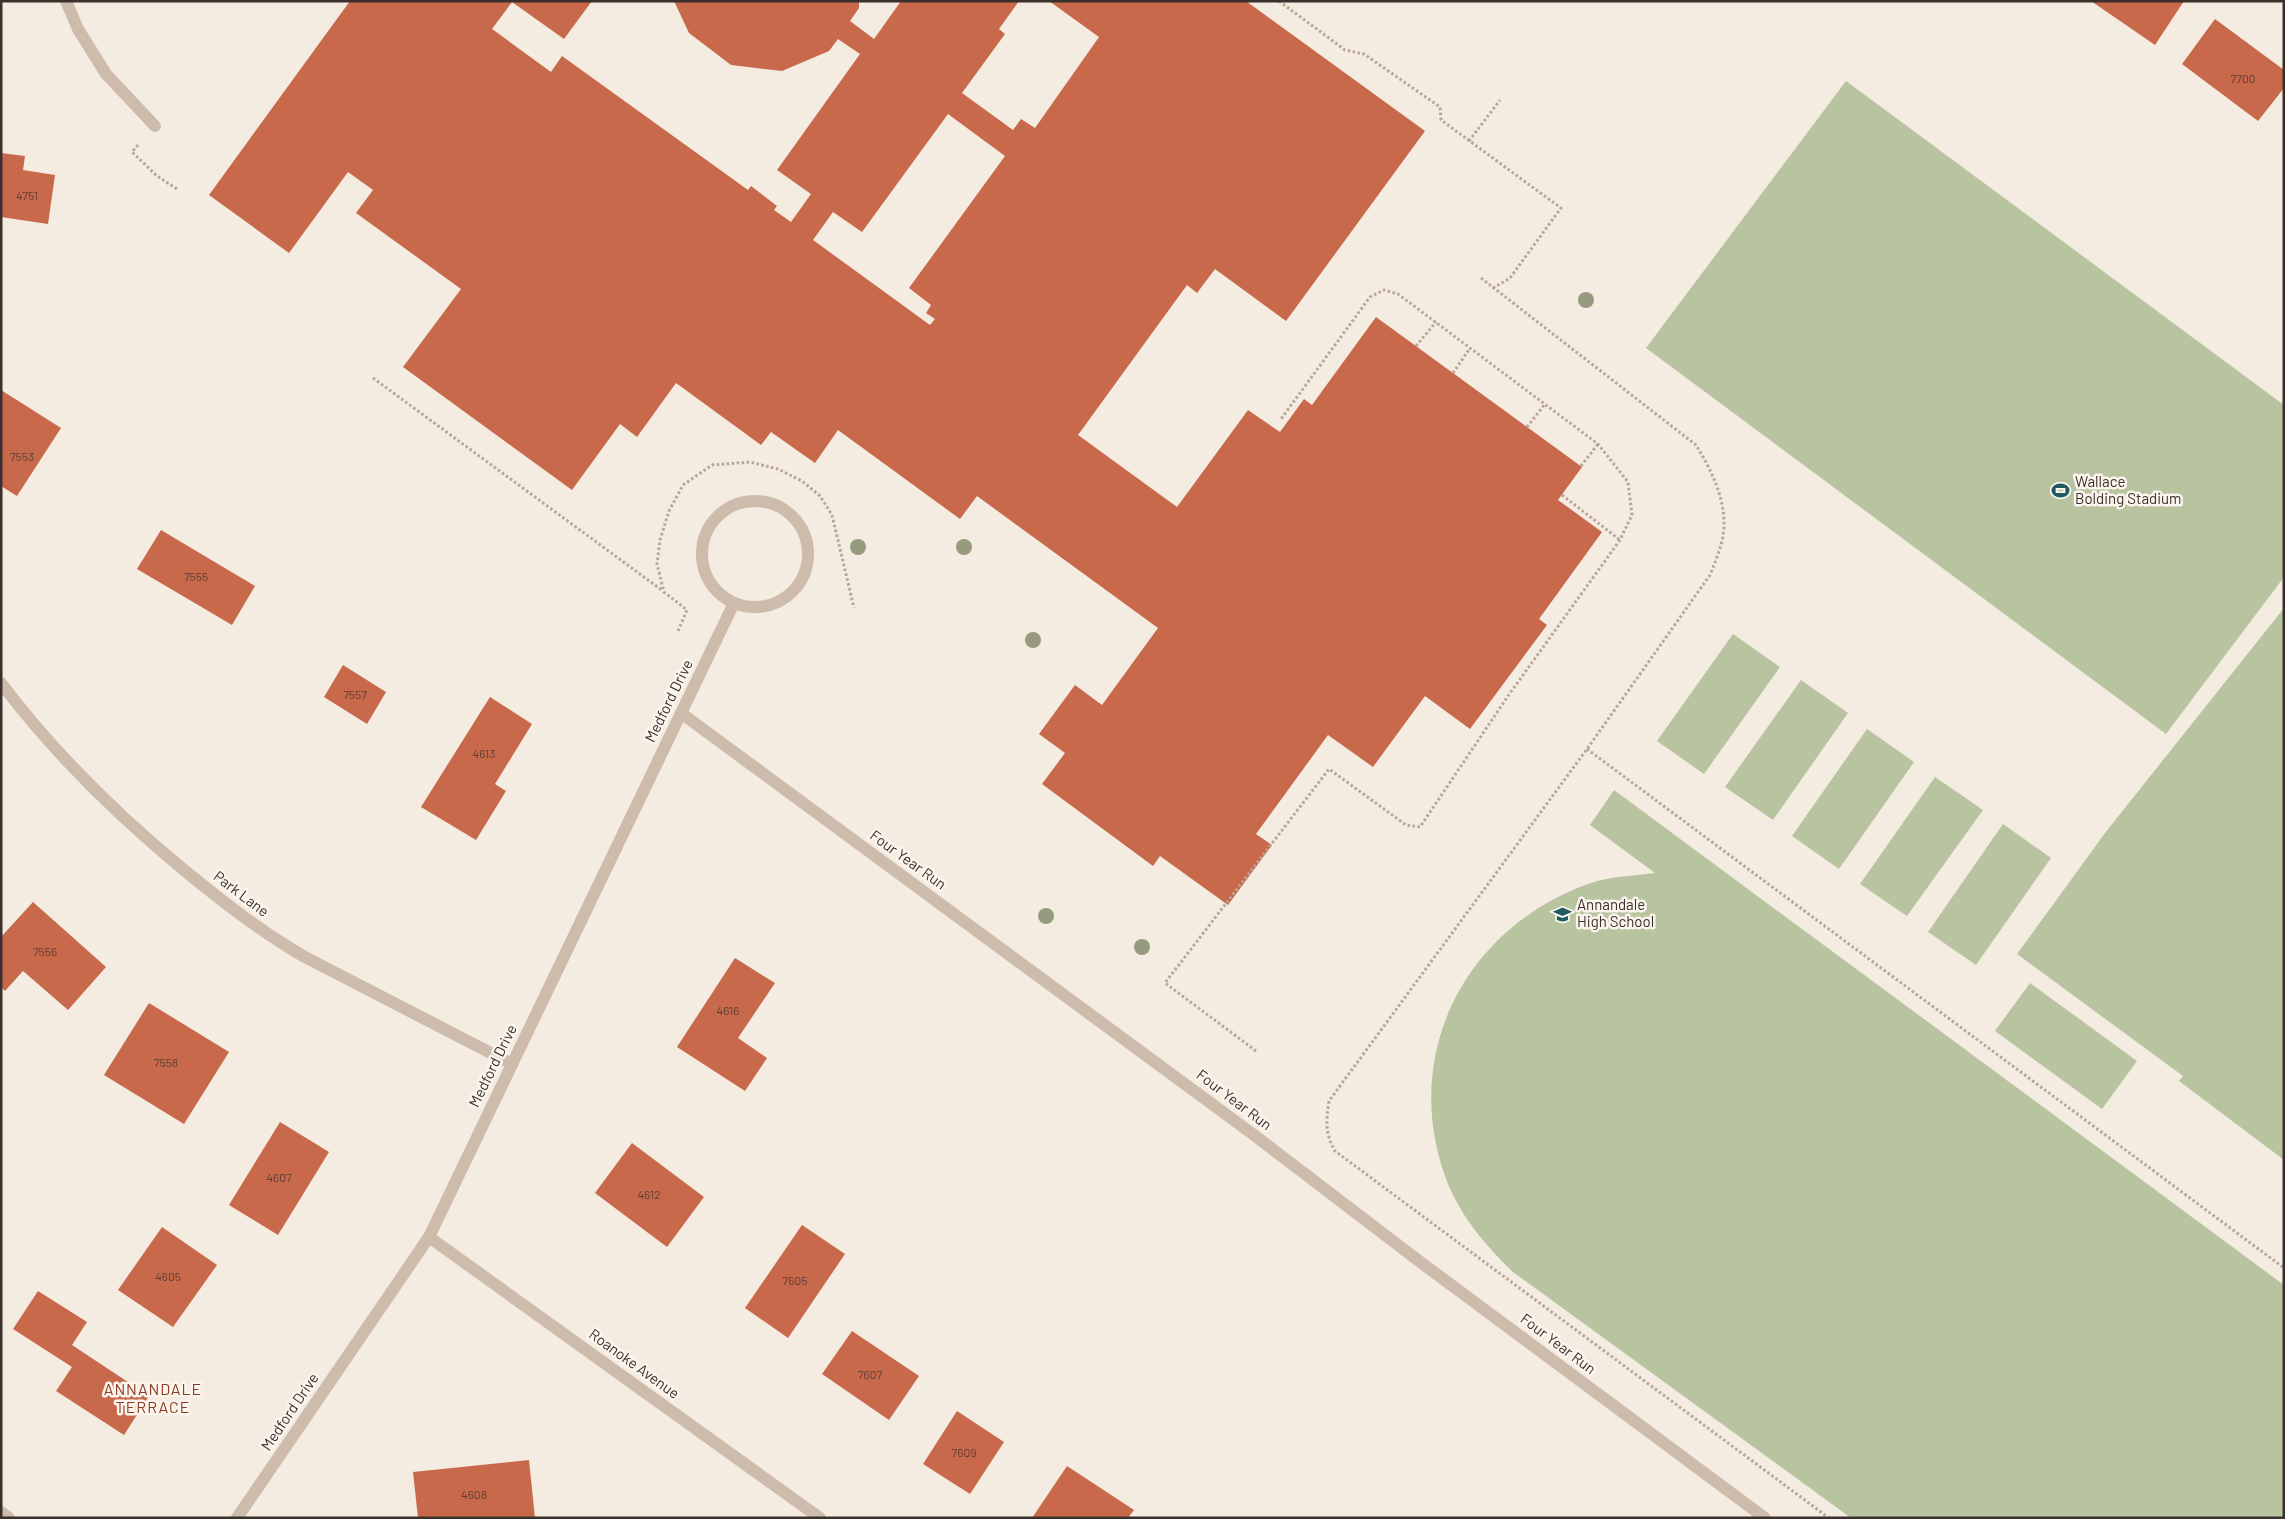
<svg xmlns="http://www.w3.org/2000/svg" width="2285" height="1519" viewBox="0 0 2285 1519" font-family="Barlow,sans-serif">
<style>
.green{fill:#b8c4a0}
.building{fill:#c8694b;fill-rule:evenodd}
.lines{fill:none;stroke-linecap:round;stroke-linejoin:round}
.path{stroke:#b9a596;stroke-width:3;stroke-dasharray:2.5 2.5;stroke-linecap:butt}
.minor{stroke:#cdbbac;stroke-width:12}
.tree{fill:#969b7f}
.labels{text-anchor:middle;stroke-width:5;stroke-linejoin:round;paint-order:stroke}
.number-label{font-size:12px;fill:#5e3e33}
.poi-label{font-size:15px;fill:#3b302b;stroke:#fbf5ee;text-anchor:start}
.street-label{font-size:15px;fill:#3b302b;stroke:#fbf5ee}
.neighbourhood-label{font-size:16px;letter-spacing:1px;fill:#8c3b22;stroke:#fbf5ee}
</style>
<rect width="100%" height="100%" fill="#f4ebe1"/>
<g class="green">
<path d="M1846 81 2284 405V577L2166 734 1646 348Z"/>
<path d="M2284 608V1160L2179 1081 2183 1076 2017 954 2105 833Z"/>
<path d="M1733 634 1780 667 1704 774 1657 741Z"/>
<path d="M1801 680 1848 713 1773 820 1725 787Z"/>
<path d="M1867 729 1914 762 1839 869 1792 836Z"/>
<path d="M1935 777 1983 810 1907 916 1860 884Z"/>
<path d="M1614 790 2284 1285V1518H1851L1513 1272C1487 1247 1462 1218 1448 1184 1398 1057 1464 927 1591 883 1611 876 1634 876 1655 873L1590 825Z"/>
<path d="M2003 824 2051 858 1976 965 1928 932Z"/>
<path d="M2030 983 2137 1061 2102 1109 1995 1031Z"/>
</g>
<g class="building">
<path d="M350 1H592L564 39 512 2 492 29 551 72 562 56 748 190 751 186 777 206 774 210 791 222 811 194 777 170 860 54 838 39 829 51 782 71 731 65 689 33 674 1H859V8L850 21 874 39 901 1H1019L999 29 1005 34 962 93 1013 130 1021 119 1035 128 1099 37 1049 1H1246L1425 131 1286 321 1215 269 1197 293 1187 285 1078 435 1177 507 1248 410 1280 432 1304 399 1312 405 1376 317 1582 467 1558 500 1602 532 1539 619 1547 625 1470 729 1425 696 1373 767 1328 735 1256 834 1272 845 1228 905 1160 856 1153 866 1042 784 1065 753 1039 734 1075 685 1102 705 1158 628 977 496 960 519 838 430 815 463 771 432 761 445 676 383 637 437 620 424 572 490 403 367 461 289 356 213 373 190 348 172 289 253 209 195ZM948 114 1005 156 909 288 931 305 926 313 935 319 930 325 813 240 833 212 862 232Z"/>
<path d="M2091 1H2184L2155 45Z"/>
<path d="M2215 19 2284 70V88L2258 121 2182 64Z"/>
<path d="M1 153 25 156 23 170 55 175 48 224 1 217Z"/>
<path d="M1 390 61 428 17 496 1 486Z"/>
<path d="M161 530 255 586 232 625 137 569Z"/>
<path d="M343 665 386 692 367 724 324 697Z"/>
<path d="M490 697 532 724 495 784 506 791 476 840 421 807Z"/>
<path d="M33 902 106 967 68 1010 23 971 5 991 1 987V937Z"/>
<path d="M735 958 775 983 738 1038 767 1058 745 1091 677 1047Z"/>
<path d="M149 1003 229 1052 184 1124 104 1075Z"/>
<path d="M280 1122 329 1152 278 1235 229 1205Z"/>
<path d="M632 1143 704 1197 667 1247 595 1193Z"/>
<path d="M802 1225 845 1254 788 1338 745 1308Z"/>
<path d="M162 1227 217 1265 173 1327 118 1290Z"/>
<path d="M38 1291 87 1322 72 1345 149 1396 124 1435 56 1391 72 1367 13 1329Z"/>
<path d="M852 1331 919 1376 889 1420 822 1374Z"/>
<path d="M957 1411 1004 1442 970 1494 923 1464Z"/>
<path d="M529 1460 535 1518H418L413 1472Z"/>
<path d="M1067 1466 1134 1510 1128 1518H1032Z"/>
</g>
<g class="lines">
<g class="path">
<path d="M1279 1 1345 50 1364 54 1440 107 1441 120 1561 208 1510 278 1493 288"/>
<path d="M1469 141 1500 100"/>
<path d="M138 145 132 152 157 176 177 189"/>
<path d="M1481 278 1696 445C1714 474 1731 510 1721 545 1718 555 1714 565 1710 575L1587 749 1329 1101C1326 1120 1325 1134 1335 1151L1829 1518"/>
<path d="M1416 346 1436 322"/>
<path d="M1453 373 1470 348"/>
<path d="M373 378 663 591"/>
<path d="M1527 427 1545 404"/>
<path d="M1581 466 1598 444"/>
<path d="M1562 495 1620 540"/>
<path d="M678 631 687 610 664 592 657 564 660 540 669 511 683 485 712 465 750 462 778 469 802 481 820 496 832 515 854 608"/>
<path d="M1587 749 2284 1268"/>
<path d="M1256 1051 1165 983 1329 769 1406 825 1420 827 1508 696 1620 540 1632 515 1628 482 1598 444 1398 294 1384 290 1370 297 1281 419"/>
</g>
<g class="minor">
<path d="M66 1 78 29 106 74 155 126"/>
<circle cx="755" cy="554" r="53"/>
<path d="M1 683C54 753 116 814 184 870 222 901 260 931 303 956L512 1064"/>
<path d="M681 713 1254 1135 1419 1261 1765 1518"/>
<path d="M429 1237 820 1518"/>
<path d="M1 1512 9 1518"/>
<path d="M237 1518 429 1237 734 603"/>
</g>
</g>
<g class="tree">
<circle cx="1586" cy="300" r="8"/>
<circle cx="858" cy="547" r="8"/>
<circle cx="964" cy="547" r="8"/>
<circle cx="1033" cy="640" r="8"/>
<circle cx="1046" cy="916" r="8"/>
<circle cx="1142" cy="947" r="8"/>
</g>
<defs>
<symbol id="stadium-bare" viewBox="-9 -9 18 18"><path d="M0-5a6.5 5 0 1 0 0 10a6.5 5 0 1 0 0-10ZM-3.5-1.8h7v3.6h-7Z" fill="#1f5a5e" stroke="#fbf5ee" stroke-width="2.5" paint-order="stroke"/></symbol>
<symbol id="school-bare" viewBox="-9 -9 18 18"><path d="M0-5L7-2L0 1L-7-2ZM-4 1L0 2.5L4 1V4Q0 6-4 4Z" fill="#1f5a5e" stroke="#fbf5ee" stroke-width="2.5" paint-order="stroke"/></symbol>
</defs>
<g fill-rule="evenodd">
<use href="#stadium-bare" x="2048" y="478" width="25" height="25"/>
<use href="#school-bare" x="1550" y="902" width="25" height="25"/>
</g>
<g class="labels">
<g class="number-label">
<text x="2243" y="83">7700</text>
<text x="27" y="200">4751</text>
<text x="22" y="461">7553</text>
<text x="196" y="581">7555</text>
<text x="355" y="699">7557</text>
<text x="484" y="758">4613</text>
<text x="45" y="956">7556</text>
<text x="728" y="1015">4616</text>
<text x="166" y="1067">7558</text>
<text x="279" y="1182">4607</text>
<text x="649" y="1199">4612</text>
<text x="168" y="1281">4605</text>
<text x="795" y="1285">7605</text>
<text x="870" y="1379">7607</text>
<text x="964" y="1457">7609</text>
<text x="474" y="1499">4608</text>
</g>
<g class="poi-label">
<text x="2075" y="487">Wallace<tspan x="2075" dy="17">Bolding Stadium</tspan></text>
<text x="1577" y="910">Annandale<tspan x="1577" dy="17">High School</tspan></text>
</g>
<g class="street-label">
<text transform="translate(669 701) rotate(-64)" y="5">Medford Drive</text>
<text transform="translate(908 860) rotate(36)" y="5">Four Year Run</text>
<text transform="translate(241 894) rotate(37)" y="5">Park Lane</text>
<text transform="translate(493 1066) rotate(-64)" y="5">Medford Drive</text>
<text transform="translate(1234 1100) rotate(37)" y="5">Four Year Run</text>
<text transform="translate(1558 1344) rotate(37)" y="5">Four Year Run</text>
<text transform="translate(634 1364) rotate(36)" y="5">Roanoke Avenue</text>
<text transform="translate(290 1412) rotate(-56)" y="5">Medford Drive</text>
</g>
<g class="neighbourhood-label">
<text x="153" y="1395">ANNANDALE<tspan x="153" dy="18">TERRACE</tspan></text>
</g>
</g>
<rect width="2285" height="1519" fill="none" stroke="#3b302b" stroke-width="5"/>
</svg>
